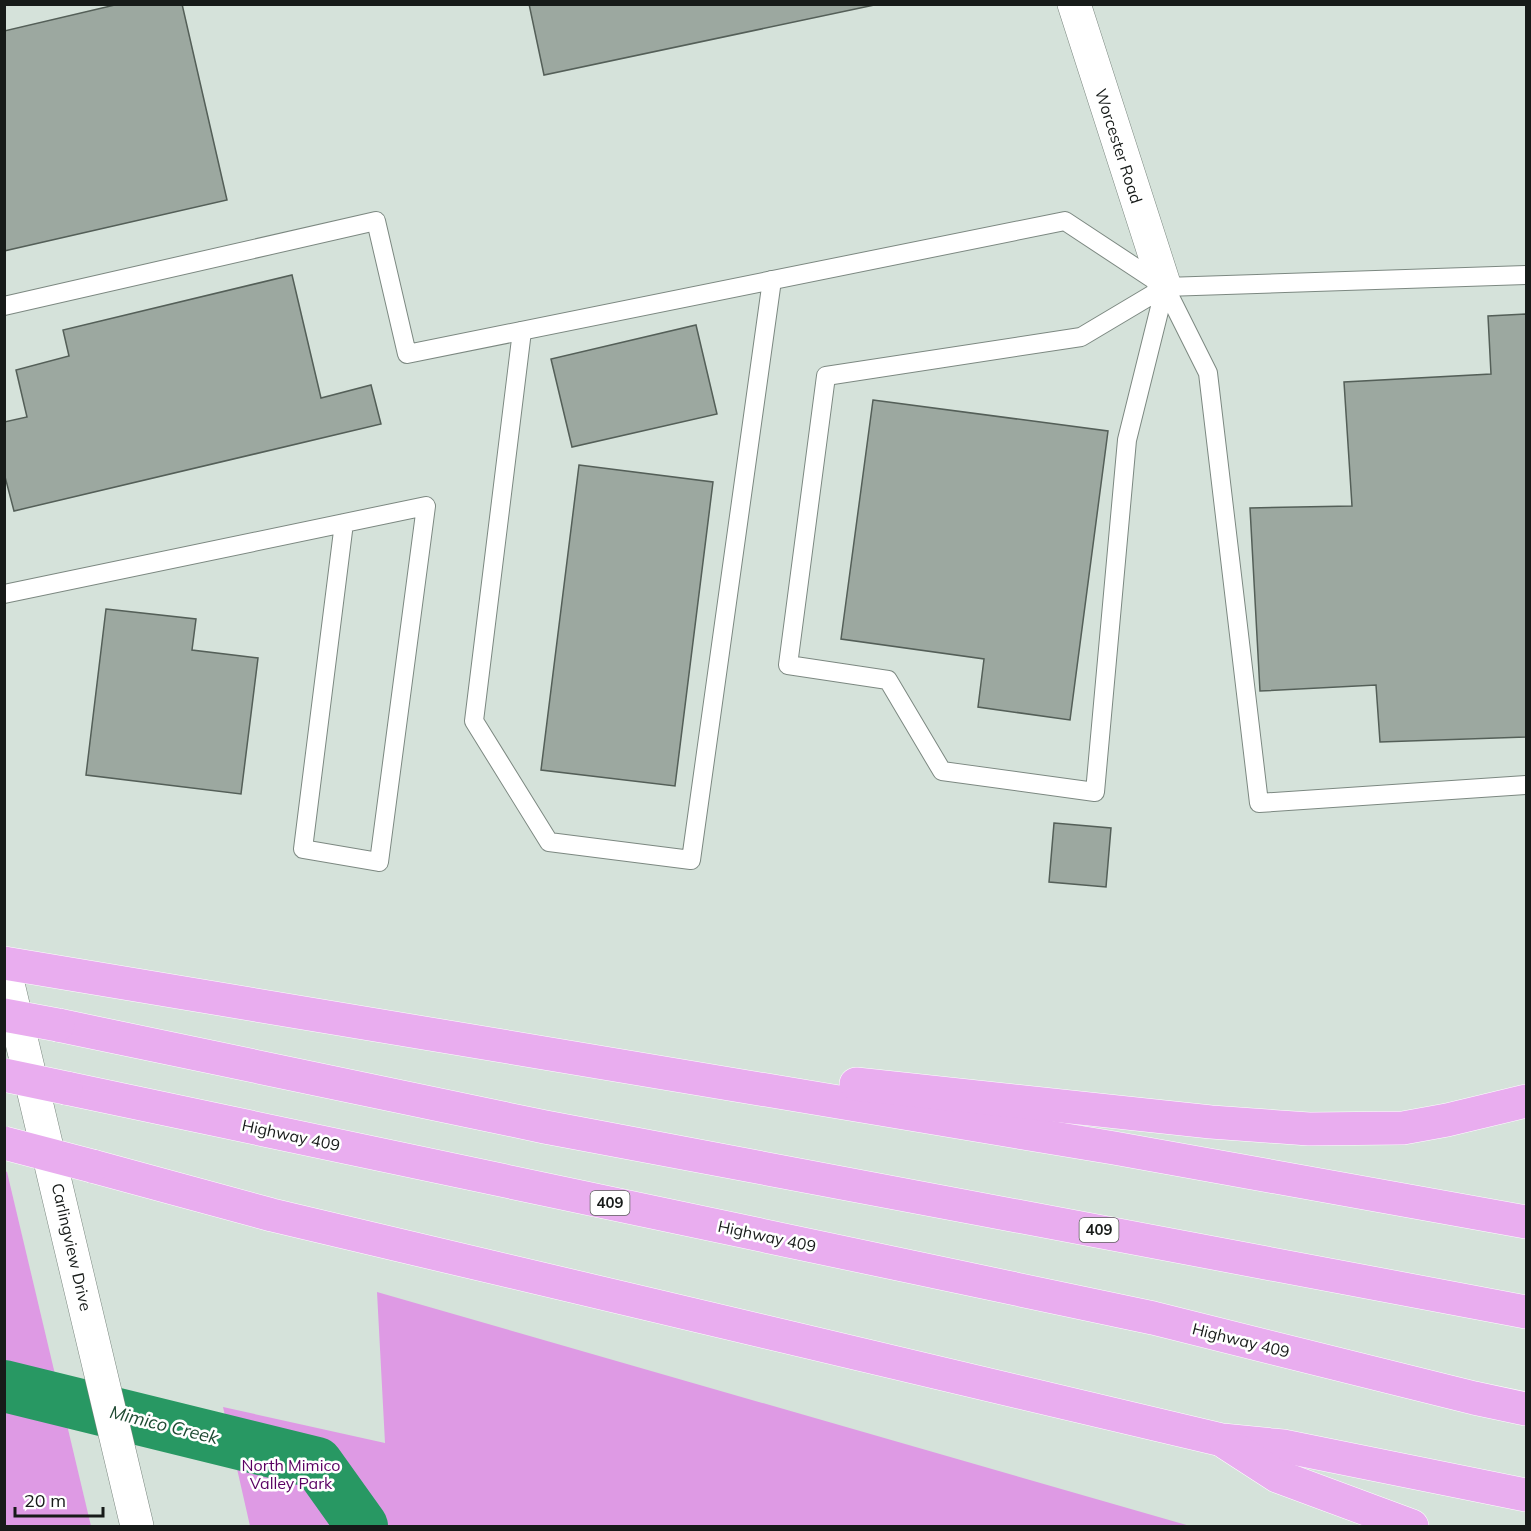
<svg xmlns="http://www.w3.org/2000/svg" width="1531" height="1531" viewBox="0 0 1531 1531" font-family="Mulish,sans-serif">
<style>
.green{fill:#de9ae4}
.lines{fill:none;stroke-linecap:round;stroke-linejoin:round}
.river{stroke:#289863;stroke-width:52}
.building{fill:#9ca8a0;stroke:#545f58;stroke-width:1.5}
.service-casing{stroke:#7c8881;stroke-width:20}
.minor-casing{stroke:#7c8881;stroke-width:34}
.secondary-casing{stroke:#7c8881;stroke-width:34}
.motorway-casing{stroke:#fff;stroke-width:34}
.service{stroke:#fff;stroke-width:18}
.minor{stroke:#fff;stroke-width:33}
.secondary{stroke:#fff;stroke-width:33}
.motorway{stroke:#e9adef;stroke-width:33}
.motorway-bridge-casing{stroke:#fff;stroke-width:34;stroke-linecap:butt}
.motorway-bridge{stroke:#e9adef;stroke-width:33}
.labels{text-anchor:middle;stroke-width:5;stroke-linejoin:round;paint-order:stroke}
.shield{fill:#fff;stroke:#5d5f5e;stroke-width:1.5}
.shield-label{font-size:15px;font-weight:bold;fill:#171b19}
.street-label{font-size:16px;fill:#171b19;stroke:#fff}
.park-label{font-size:16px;fill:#590062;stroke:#fff}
.water-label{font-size:18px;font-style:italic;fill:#204b34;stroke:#fff}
</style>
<rect width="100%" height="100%" fill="#d5e2da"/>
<g class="green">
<path d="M5 1171 7 1172 91 1526H5Z"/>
<path d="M377 1292 1190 1526H250L223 1407 385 1443Z"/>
</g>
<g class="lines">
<path class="river" d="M4 1386 317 1463 362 1526"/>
</g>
<g class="building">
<path d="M119 4H182L227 200 4 251V31Z"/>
<path d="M529 4H879L544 75Z"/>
<path d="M292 275 321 398 371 385 381 424 14 511 4 473V422L27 417 16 370 69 356 63 330Z"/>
<path d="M1526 314V737L1380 742 1376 685 1260 691 1250 508 1352 506 1344 382 1491 374 1488 316Z"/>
<path d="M696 325 717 414 572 447 551 359Z"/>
<path d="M873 400 1108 431 1070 720 978 707 984 659 841 639Z"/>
<path d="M579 465 713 482 675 786 541 770Z"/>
<path d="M106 609 196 619 192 650 258 658 241 794 86 775Z"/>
<path d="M1054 823 1111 828 1106 887 1049 882Z"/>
</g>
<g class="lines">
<defs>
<g id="service">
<path d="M1165 287 1127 440 1095 792 942 771 888 680 788 665 826 376 1081 337 1165 287 1526 275"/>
<path d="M4 306 376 221 407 354 1065 221 1165 287 1208 373 1259 803 1526 785"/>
<path d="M522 331 474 721 549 842 691 860 772 280"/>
<path d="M4 594 426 506 379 862 303 849 344 523"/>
</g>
<path id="minor" d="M1074 4 1165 287"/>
<path id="secondary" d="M4 967 137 1526"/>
<g id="motorway">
<path d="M4 963 1114 1148 1526 1222"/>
<path d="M58 1025 545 1127 1526 1312"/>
<path d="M856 1084 1211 1122 1309 1129 1403 1128 1447 1120 1526 1101"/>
<path d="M66 1088 1153 1318 1474 1398 1526 1409"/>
<path d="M92 1166 272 1215 1222 1440 1283 1446 1526 1495"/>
<path d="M1226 1443 1277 1476 1412 1526"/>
</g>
</defs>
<use href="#service" class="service-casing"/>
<use href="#minor" class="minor-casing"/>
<use href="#secondary" class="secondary-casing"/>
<use href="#motorway" class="motorway-casing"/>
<use href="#service" class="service"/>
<use href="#minor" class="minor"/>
<use href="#secondary" class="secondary"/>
<use href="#motorway" class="motorway"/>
<defs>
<g id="motorway-bridge">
<path d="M4 1015 58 1025"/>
<path d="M4 1075 66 1088"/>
<path d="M4 1143 92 1166"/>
</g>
</defs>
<use href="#motorway-bridge" class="motorway-bridge-casing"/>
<use href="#motorway-bridge" class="motorway-bridge"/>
</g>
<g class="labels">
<g class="shield">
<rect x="590.5" y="1191" width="39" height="24" rx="4.5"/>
<rect x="1079.5" y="1218" width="39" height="24" rx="4.5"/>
</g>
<g class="shield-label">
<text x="610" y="1208">409</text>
<text x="1099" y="1235">409</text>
</g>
<g class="street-label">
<text transform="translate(1119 146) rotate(72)" y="6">Worcester Road</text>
<text transform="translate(291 1135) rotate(12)" y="6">Highway 409</text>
<text transform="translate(767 1236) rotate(12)" y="6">Highway 409</text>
<text transform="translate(72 1247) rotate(77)" y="6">Carlingview Drive</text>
<text transform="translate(1241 1340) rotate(14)" y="6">Highway 409</text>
</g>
<g class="park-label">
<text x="291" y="1471">North Mimico<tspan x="291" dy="18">Valley Park</tspan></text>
</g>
<g class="water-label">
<text transform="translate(164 1425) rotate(14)" y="6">Mimico Creek</text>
</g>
</g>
<rect width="1531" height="1531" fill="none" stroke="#171b19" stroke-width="12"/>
<path d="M15 1507v9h88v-9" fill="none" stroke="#171b19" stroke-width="3"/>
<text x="24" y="1507" font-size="18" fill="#171b19" stroke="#ffffff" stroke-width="4.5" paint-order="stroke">20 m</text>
</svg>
